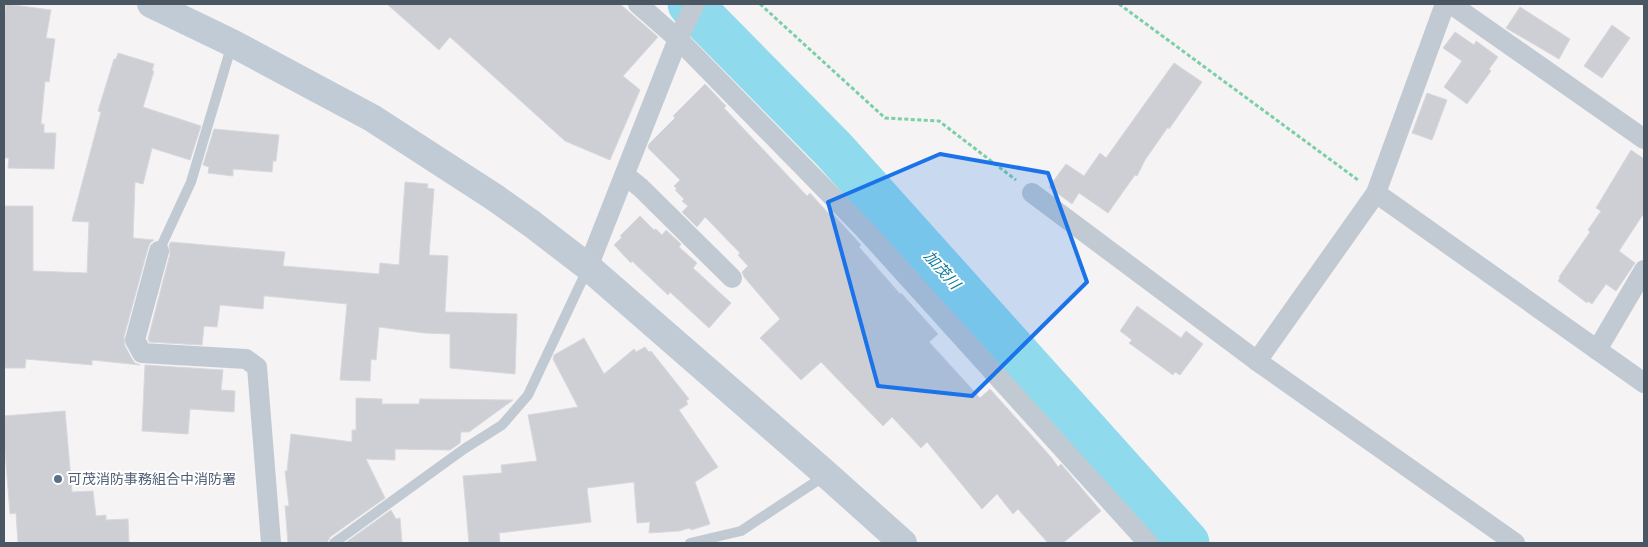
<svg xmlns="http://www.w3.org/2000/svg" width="1648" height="547" viewBox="0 0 1648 547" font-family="Poppins,'Noto Sans JP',sans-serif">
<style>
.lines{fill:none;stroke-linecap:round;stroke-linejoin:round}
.river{stroke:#90daee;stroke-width:45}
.building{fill:#cdcfd5;stroke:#d7d9de}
.path{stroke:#7ad0a6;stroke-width:3;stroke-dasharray:4 2.5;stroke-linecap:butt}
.lane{stroke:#c1cad2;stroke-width:10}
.street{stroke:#c1cad2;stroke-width:20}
.secondary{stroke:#c1cbd6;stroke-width:28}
.marked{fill:#1a73e8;fill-opacity:0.2;stroke:#1a73e8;stroke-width:4;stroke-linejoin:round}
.service-dot{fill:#5c6f8a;stroke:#fff;stroke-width:2}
.labels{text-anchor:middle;stroke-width:4;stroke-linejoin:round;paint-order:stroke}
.service-label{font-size:14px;fill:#4e5e75;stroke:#fff;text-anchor:start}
.water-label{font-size:15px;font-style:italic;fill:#0c7c9b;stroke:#fff}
</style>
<rect width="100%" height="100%" fill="#f5f3f3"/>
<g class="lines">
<path class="river" d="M690 4 834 150 1187 543"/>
</g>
<g class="building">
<path d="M6 4 51 10 46 38 55 39 49 82 45 81 41 124H44V133H56L54 169 8 168 9 158H4V23Z"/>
<path d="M387 4H620L658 37 623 76 640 90 610 160 565 141 450 37 439 50Z"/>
<path d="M1520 7 1570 39 1559 59 1506 28Z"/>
<path d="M1612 25 1630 38 1602 78 1584 66Z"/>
<path d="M1455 32 1474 45 1476 41 1498 57 1489 69 1491 71 1467 104 1444 87 1462 61 1443 48Z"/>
<path d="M118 53 154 64 152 71H154L143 107 201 126 190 160 152 148 143 184 135 182 133 238 154 240 150 243 148 248 124 337 125 346 132 359 135 363 140 365 92 360V365L26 359 25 368H4V206H33V271L87 273 89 222 72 221 101 112 98 111 114 59H116Z"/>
<path d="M1174 63 1202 82 1169 129 1168 127 1145 160 1137 176 1135 175 1108 213 1079 193 1072 204 1049 187 1066 164 1084 176 1100 153 1106 158Z"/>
<path d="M705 84 726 106 724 108 807 196 810 193 830 215 832 213 861 245 859 247 900 294 901 293 938 334 929 342 980 398 990 389 1051 457 1058 467 1061 464 1101 511 1063 543H1048L1018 509 1013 514 997 494 982 509 927 442 921 448 892 417 883 426 821 362 801 380 760 338 780 319 744 277 742 272 748 266 738 255 740 253 705 217 697 227 682 212 688 206 682 201 684 199 675 190 677 189 674 186 680 180 648 148 649 144 675 118 673 116Z"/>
<path d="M1427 93 1447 100 1432 140 1412 133Z"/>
<path d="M214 129 279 135 276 161H273L272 172 233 169V176L208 173 209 167 203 165Z"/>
<path d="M1631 150 1644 159V213L1619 251 1635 263 1616 291 1606 284 1592 304 1588 301 1587 303 1558 281 1560 278 1559 277 1590 232 1588 230 1601 211 1596 208Z"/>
<path d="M405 182 428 184 427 188 434 189 429 255 448 256 445 312 517 314 515 374 450 368V334L424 333 379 327 376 360 371 359 370 381 340 380 347 304 266 296H264L263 309 220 305 217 327 204 326 202 345 149 342 148 339 170 254 169 245 171 242 285 252 283 266 379 274 380 263 399 265Z"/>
<path d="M640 216 654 230 656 229 662 235 666 230 681 244 679 247 697 263 693 268 731 303 709 328 670 292 668 295 632 261 631 263 614 245 622 237 620 236Z"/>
<path d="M1137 306 1181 338 1186 331 1203 344 1180 375 1175 372 1173 375 1129 343 1132 340 1120 331Z"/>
<path d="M584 338 604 374 634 349 636 352 645 347 649 352 651 351 689 399 686 401 688 404 679 410 718 467 695 482 710 524 691 530 690 528 679 531 649 533 650 522 637 523 634 482 587 488 591 522 499 533 500 543H469L463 476 502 473 501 465 537 461 528 415 578 407 553 359 554 355Z"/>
<path d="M145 365 223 370 221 390 235 391 234 412 190 409 188 434 142 431Z"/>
<path d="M356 398 382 399V404H419L420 399 513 400 469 432H461L460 443 450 450 395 449V460L366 459 385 498 330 537 327 543H288L285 506H289L285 471H287L291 434 352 442V430H356Z"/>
<path d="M65 411 72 492 93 491 96 516 106 515V520L128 519 129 543H18L16 513 10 514 4 439V416Z"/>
<path d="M391 510 396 519 400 518 402 543H345Z"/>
</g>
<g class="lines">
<g class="path">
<path d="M760 4 885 118 939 121 1016 180"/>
<path d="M1119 4 1358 180"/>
</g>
<g class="lane">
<path d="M159 251 191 182 232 44"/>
<path d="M334 543 464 449 502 425 528 395 587 270"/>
<path d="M690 543 741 531 826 475"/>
</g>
<g class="street">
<path d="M638 4 678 39 865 230 1148 543"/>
<path d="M1451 4 1644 139"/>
<path d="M625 175 641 188 732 278"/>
<path d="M1032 193 1257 361 1515 543"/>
<path d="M1376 193 1644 383"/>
<path d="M159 251 135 340 142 353 246 359 257 367 271 543"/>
<path d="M588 267 678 39 695 4"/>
<path d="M1597 350 1644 270"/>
<path d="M1257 361 1376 193 1445 4"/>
</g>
<path class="secondary" d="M151 4 232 43 372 118 494 197 532 224 588 267 826 474 903 543"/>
</g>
<path class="marked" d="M940 154 1048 173 1087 282 972 396 878 386 828 202Z"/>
<circle class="service-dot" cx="58" cy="479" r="5"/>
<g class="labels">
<g class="service-label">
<text x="68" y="484">可茂消防事務組合中消防署</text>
</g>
<g class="water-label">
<text transform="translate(942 270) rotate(48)" y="5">加茂川</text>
</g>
</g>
<rect width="1648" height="547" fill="none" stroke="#4a5661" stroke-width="10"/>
</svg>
